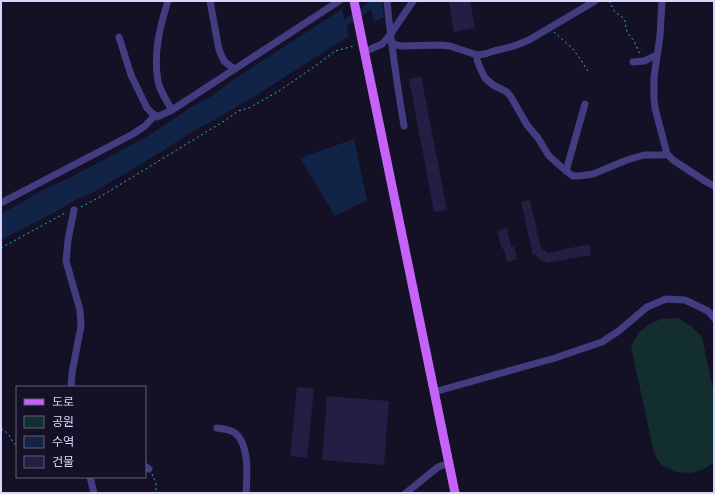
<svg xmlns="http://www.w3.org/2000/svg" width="715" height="494" viewBox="0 0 715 494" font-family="'DejaVu Sans','Noto Sans KR',sans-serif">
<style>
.green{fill:#132e2e}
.water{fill:#112448}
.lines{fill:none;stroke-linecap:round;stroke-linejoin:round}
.canal{stroke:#112448;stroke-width:7}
.building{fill:#261d45}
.path{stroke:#35b1af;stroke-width:1;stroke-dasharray:2 3;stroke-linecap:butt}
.minor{stroke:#423d81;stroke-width:7}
.major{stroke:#c562f8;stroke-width:9}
</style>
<rect width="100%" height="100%" fill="#141025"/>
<path class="green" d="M678 318 691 326 702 337 714 393V462L706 468 692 473 676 472 661 465 654 453 631 346 639 332 650 324 661 319Z"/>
<g class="water">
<path d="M369 1H382L384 17 374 22Z"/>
<path d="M342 9 349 36 252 98 212 121 199 128 146 161 92 193 73 201 57 211 1 240V214L43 190 69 178 143 139 196 104 210 97 230 82Z"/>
<path d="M354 139 367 200 335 216 300 158Z"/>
</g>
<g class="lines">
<path class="canal" d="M339 27 371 5 374 1"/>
</g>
<g class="building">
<path d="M449 1H470L475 28 454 32Z"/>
<path d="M421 76 447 210 434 212 409 79Z"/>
<path d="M530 200 541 248 548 253 589 244 591 255 546 263V262L538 259 535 254 533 255 521 202Z"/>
<path d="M507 228 511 247 514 246 517 259 507 262 504 249H502L497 231Z"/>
<path d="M297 387 314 389 307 458 290 456Z"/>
<path d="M327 396 389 401 384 465 322 460Z"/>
</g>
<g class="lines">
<g class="path">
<path d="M609 1 615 12 622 17 625 21 627 32 634 41 640 54"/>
<path d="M554 32 573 49 581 60 589 73"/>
<path d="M81 207 98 198 226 120 238 111 249 108 279 91 318 64 335 51 354 46"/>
<path d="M1 248 67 212"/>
<path d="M1 429C10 433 10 440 17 446"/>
<path d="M152 474 156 483V493"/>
</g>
<g class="minor">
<path d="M168 1C160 26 153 54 158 81 160 92 167 101 172 110"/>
<path d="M210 1 219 50 224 61 234 69"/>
<path d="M387 1C391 43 397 84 404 126"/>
<path d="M662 1 660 36 654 77V99L655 108 667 154 673 160 705 181 714 186"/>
<path d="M119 37 131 75 147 108 152 113 157 117 172 110 339 1"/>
<path d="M391 42 396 45 401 46 440 45 450 46 477 55 485 54 494 51 514 46 529 40 595 1"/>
<path d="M364 52 382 44 390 35 413 1"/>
<path d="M477 55V60L481 70 485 78 493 85 507 92 511 97 527 125 538 138 549 156 566 171 573 176H579L593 174 627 160 644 155H661L667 154"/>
<path d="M633 62 644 61 657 55"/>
<path d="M566 171 585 104"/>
<path d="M1 203 133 134 145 126 155 115"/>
<path d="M71 387 72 373 81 326 80 310 66 261 68 240 74 210"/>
<path d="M434 392 555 358 602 342 620 330 647 307 666 299 685 300 708 311 714 318"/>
<path d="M217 428C224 429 230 429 235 433 250 445 247 476 246 493"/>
<path d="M145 466 149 469"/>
<path d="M90 477 94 493"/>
<path d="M406 493 438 467 449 463"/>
</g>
<path class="major" d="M354 1 455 493"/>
</g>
<rect width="715" height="494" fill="none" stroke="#dbd5fd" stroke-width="4"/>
<rect x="16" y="386" width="130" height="92" fill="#141025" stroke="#645f7b"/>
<rect x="24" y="399" width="20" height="6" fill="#c562f8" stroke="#645f7b"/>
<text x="52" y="406" font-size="12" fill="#dbd5fd">도로</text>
<rect x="24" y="416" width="20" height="12" fill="#132e2e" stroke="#645f7b"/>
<text x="52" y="426" font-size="12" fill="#dbd5fd">공원</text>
<rect x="24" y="436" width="20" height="12" fill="#112448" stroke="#645f7b"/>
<text x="52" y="446" font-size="12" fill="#dbd5fd">수역</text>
<rect x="24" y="456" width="20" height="12" fill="#261d45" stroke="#645f7b"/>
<text x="52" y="466" font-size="12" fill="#dbd5fd">건물</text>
</svg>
